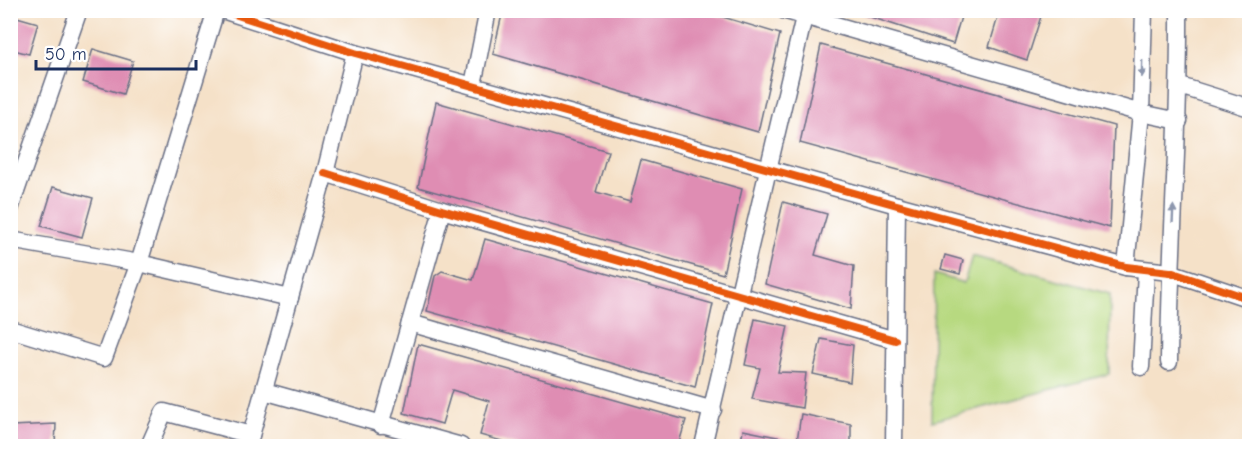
<svg xmlns="http://www.w3.org/2000/svg" width="1260" height="457" viewBox="0 0 1260 457" font-family="'Comic Neue',sans-serif">
<style>
.green{fill:#b7d980;stroke:#69846f;stroke-width:1.5}
.building{fill:#df8db3}
.lines{fill:none;stroke-linecap:round;stroke-linejoin:round}
.minor-casing{stroke:#676d83;stroke-width:19}
.minor{stroke:#fff;stroke-width:16}
.cycleway-casing{stroke:#fff;stroke-width:11}
.cycleway{stroke:#e8590c;stroke-width:8}
.oneway{fill:#8d97ae}
</style>
<rect width="100%" height="100%" fill="#fff"/>
<filter id="ink" filterUnits="userSpaceOnUse"><feTurbulence type="fractalNoise" baseFrequency=".0167" numOctaves="2"/><feDisplacementMap in="SourceGraphic" scale="12" xChannelSelector="R" yChannelSelector="G"/><feConvolveMatrix kernelMatrix="1 2 1 2 8 2 1 2 1" color-interpolation-filters="sRGB"/></filter>
<filter id="wash" filterUnits="userSpaceOnUse"><feTurbulence type="fractalNoise" baseFrequency=".008" numOctaves="4" result="noise"/><feDisplacementMap in="SourceGraphic" scale="24" xChannelSelector="R" yChannelSelector="G"/><feGaussianBlur stdDeviation="1.35" result="paint"/><feColorMatrix in="noise" values="0 0 0 0 0 0 0 0 0 0 0 0 0 0 0 0 0 1.4 0 .05"/><feComposite in="paint" operator="in"/></filter>
<g filter="url(#wash)">
<rect width="100%" height="100%" fill="#f5e1c8"/>
<path class="green" d="M972 256 1110 294 1109 374 932 421 934 274 964 283Z"/>
<g id="blocks">
<g class="building">
<path d="M503 10H699L780 34 758 132 493 54Z"/>
<path d="M849 10H963L953 44Z"/>
<path d="M1000 10H1043L1027 60 989 47Z"/>
<path d="M10 15 38 23 29 54 10 49Z"/>
<path d="M821 45 1114 126 1110 228 800 143Z"/>
<path d="M93 49 133 61 123 94 83 82Z"/>
<path d="M436 102 608 151 596 192 630 202 641 160 742 189 723 274 418 187Z"/>
<path d="M53 187 93 198 82 237 41 226Z"/>
<path d="M783 202 827 214 815 255 854 266 851 309 765 284Z"/>
<path d="M485 239 713 304 695 387 427 311 435 276 442 271 473 280Z"/>
<path d="M945 255 963 260 960 274 941 269Z"/>
<path d="M755 319 788 326 778 372 806 373 802 408 752 399 760 368 745 365Z"/>
<path d="M821 339 853 345 850 382 813 374Z"/>
<path d="M418 344 686 420 678 446H520L480 435 489 401 452 390 442 424 404 413Z"/>
<path d="M801 414 851 424V446H740L743 430 797 441Z"/>
<path d="M56 424 55 446H10L11 426Z"/>
</g>
</g>
</g>
<g filter="url(#ink)">
<use href="#blocks" fill-opacity="0" stroke="#676d83" stroke-width="1.5"/>
<g class="lines">
<defs>
<g id="minor">
<path d="M222 10 355 53 897 205 1126 267 1170 272 1250 299"/>
<path d="M783 10 1141 113 1179 121"/>
<path d="M473 85 488 10"/>
<path d="M1180 86 1250 108"/>
<path d="M325 173 442 210 895 340"/>
<path d="M10 209 79 10"/>
<path d="M10 240 139 263 290 298"/>
<path d="M1126 267 1141 113 1144 10"/>
<path d="M410 323 713 410"/>
<path d="M10 329 104 358 139 263 216 10"/>
<path d="M1169 362C1170 245 1180 128 1179 10"/>
<path d="M1141 367 1146 271"/>
<path d="M264 391 461 446"/>
<path d="M381 425 442 210"/>
<path d="M894 445 897 205"/>
<path d="M149 446 164 412 251 435"/>
<path d="M248 446 325 173 355 53"/>
<path d="M703 446 804 17"/>
</g>
</defs>
<use href="#minor" class="minor-casing"/>
<use href="#minor" class="minor"/>
<defs>
<g id="cycleway">
<path d="M222 10 355 53 897 205 1126 267 1170 272 1250 299"/>
<path d="M325 173 442 210 895 340"/>
</g>
</defs>
<use href="#cycleway" class="cycleway-casing"/>
<use href="#cycleway" class="cycleway"/>
</g>
<defs><path id="oneway-solid" d="M-6-.8H1V-3.2L6.5 0L1 3.2V.8H-6Z" transform="scale(1.5)"/></defs>
<g class="oneway">
<use href="#oneway-solid" transform="translate(1142 69) rotate(91)"/>
<use href="#oneway-solid" transform="translate(1173 214) rotate(-87)"/>
</g>
</g>
<rect width="1260" height="457" fill="none" stroke="#fff" stroke-width="36"/>
<path d="M36 60v9h160v-9" fill="none" stroke="#1b2f5e" stroke-width="3"/>
<text x="45" y="60" font-size="18" fill="#1b2f5e" stroke="#ffffff" stroke-width="4.5" paint-order="stroke">50 m</text>
</svg>
